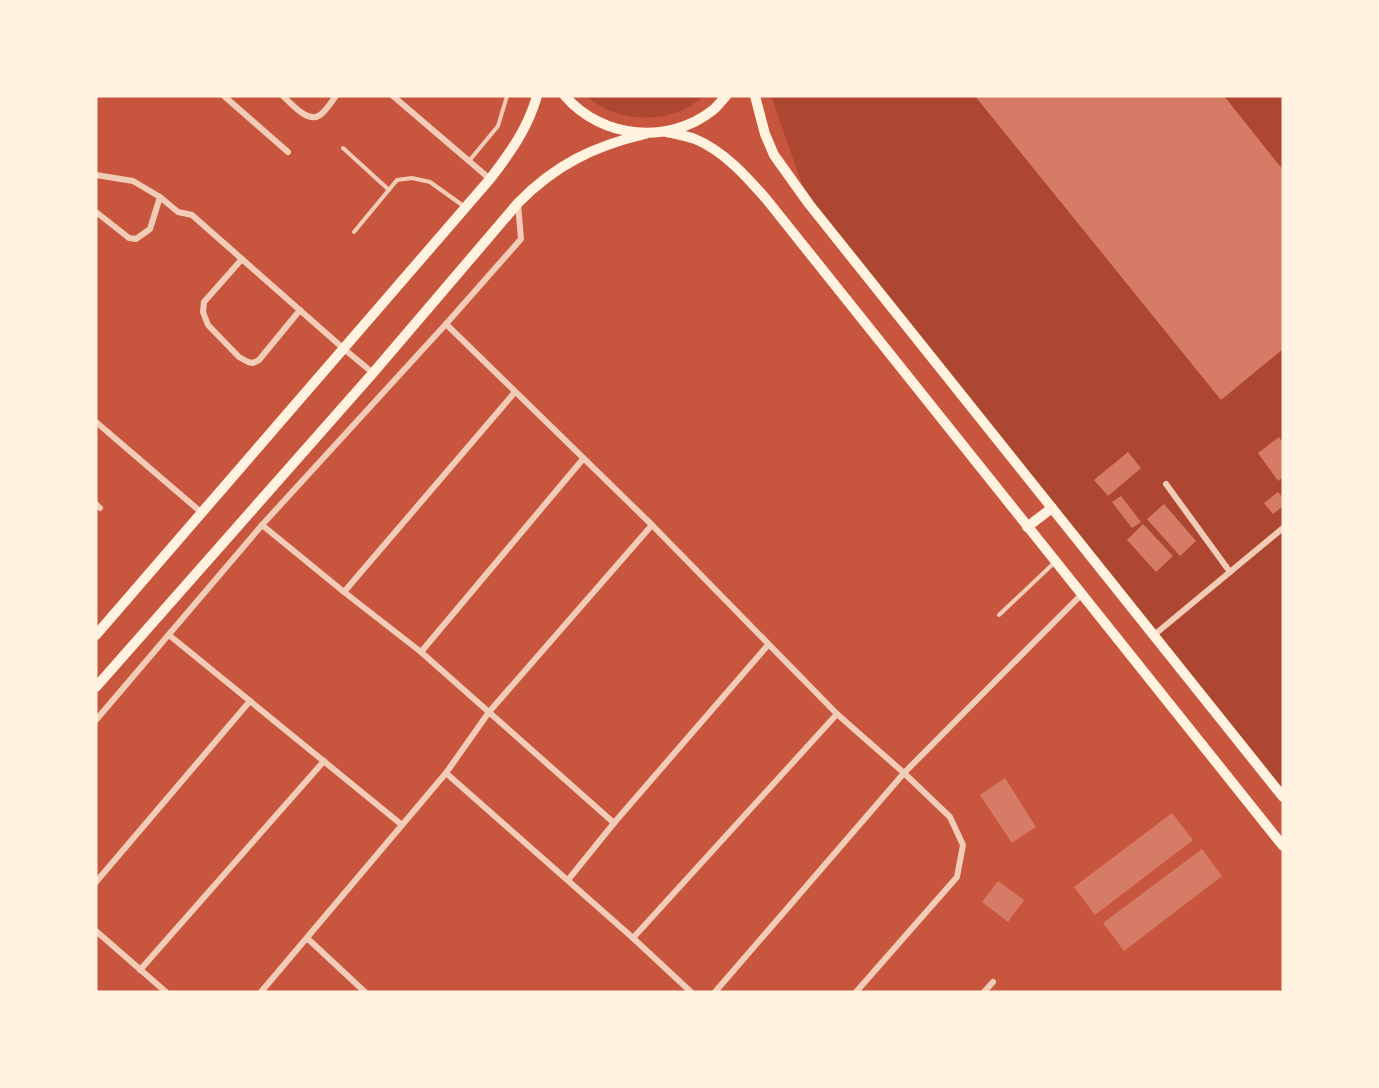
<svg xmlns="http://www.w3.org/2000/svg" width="1379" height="1088" viewBox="0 0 1379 1088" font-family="Signika,sans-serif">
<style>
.green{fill:#ae4732}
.building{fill:#d67c66}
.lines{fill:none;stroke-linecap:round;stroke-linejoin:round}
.service{stroke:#f1ccb7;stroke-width:4}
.minor{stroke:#f1ccb7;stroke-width:6}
.primary{stroke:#fff3e0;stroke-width:10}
</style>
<rect width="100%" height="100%" fill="#c8553d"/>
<g class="green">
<path d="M587 96H705C697 101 689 108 681 111 650 123 611 119 587 96Z"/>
<path d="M771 96H1283V798L809 204Z"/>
</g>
<g class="building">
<path d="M975 96H1224L1283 170V349L1221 400Z"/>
<path d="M1279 437 1283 443V477L1278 481 1258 453Z"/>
<path d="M1128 452 1141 468 1108 496 1094 480Z"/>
<path d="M1278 492 1283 498V506L1273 514 1264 503Z"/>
<path d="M1121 496 1141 522 1132 528 1112 502Z"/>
<path d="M1164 504 1196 541 1180 556 1147 519Z"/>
<path d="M1143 524 1173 556 1156 572 1127 540Z"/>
<path d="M1005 778 1036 827 1012 843 980 795Z"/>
<path d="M1172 813 1193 840 1095 915 1074 887Z"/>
<path d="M1202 849 1222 876 1124 951 1103 923Z"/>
<path d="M998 881 1024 900 1008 922 982 902Z"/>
</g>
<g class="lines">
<g class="service">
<path d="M343 148 389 190"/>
<path d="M469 161 498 126 507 96"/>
<path d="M354 232 397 180 412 178 430 182 465 207"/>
<path d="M999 615 1055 562"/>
</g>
<g class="minor">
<path d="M224 96 288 152"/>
<path d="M283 96C291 103 308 124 320 115 326 111 331 102 336 96"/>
<path d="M393 96 490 179"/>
<path d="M96 175 133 181 160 197 178 212 192 215 344 349 373 373"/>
<path d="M96 212 129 238 136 239 150 229 160 197"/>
<path d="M242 259 204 302 203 312 208 325 239 357 248 362 253 363 259 360 300 310"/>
<path d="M446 324 652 525 837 714 904 773 950 817 963 845 957 877 856 992"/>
<path d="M96 422 202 513"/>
<path d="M1166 484 1230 572"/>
<path d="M96 504 100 508"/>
<path d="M262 525 344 592 421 652 614 823"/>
<path d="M344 592 515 392"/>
<path d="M169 635 402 825"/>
<path d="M1154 635 1283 528"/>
<path d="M421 652 583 459"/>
<path d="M96 720 262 525 446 324 521 239 518 204"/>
<path d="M446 773 633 938 691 992"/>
<path d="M568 880 614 823 768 645"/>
<path d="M96 882 250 701"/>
<path d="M96 931 166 992"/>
<path d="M307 938 365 992"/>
<path d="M633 938 837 714"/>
<path d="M140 970 324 761"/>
<path d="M261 992 446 773 489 712 652 525"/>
<path d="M715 992 904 773 1082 594"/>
<path d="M984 992 993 982"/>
</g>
<g class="primary">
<path d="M565 96C602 139 669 145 713 110 718 106 722 100 726 96"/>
<path d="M755 96 765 134 774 155 809 204 1283 797"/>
<path d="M667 132C676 134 686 136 695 139 724 151 747 177 767 200L1283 846"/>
<path d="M1027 527 1052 508"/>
<path d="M96 635 490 179C510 153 528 128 537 96"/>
<path d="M96 687 373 373 518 203C555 165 594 146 645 134"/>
</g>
</g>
<rect width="1379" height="1088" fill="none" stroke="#fff3e0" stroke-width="195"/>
</svg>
